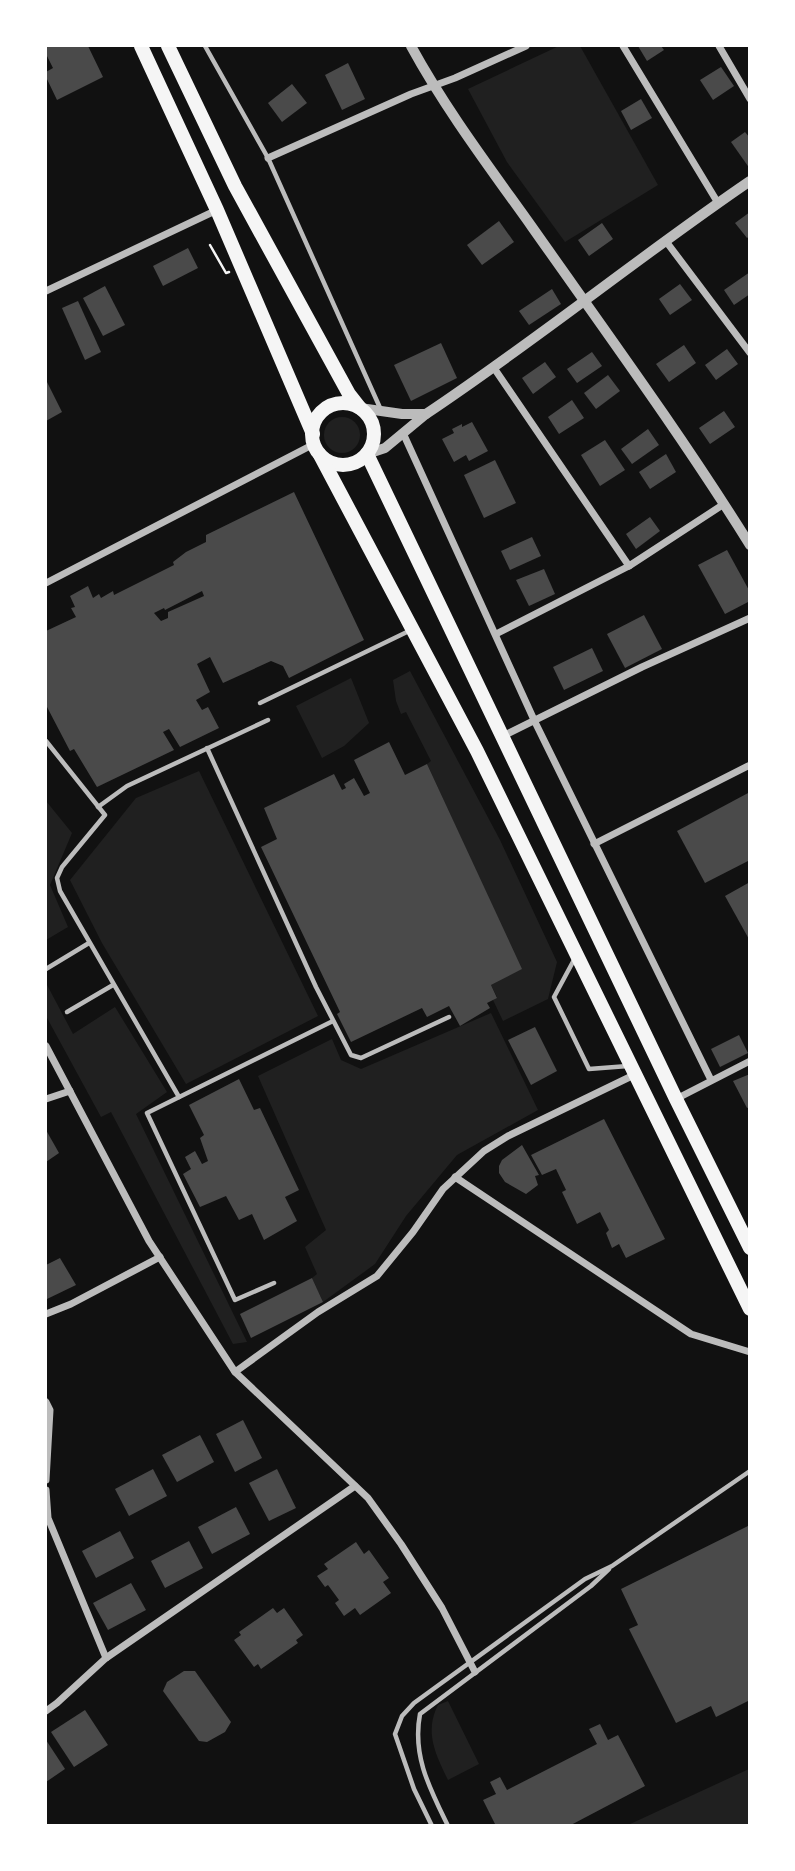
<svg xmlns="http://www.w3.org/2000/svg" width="795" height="1871" viewBox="0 0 795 1871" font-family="Mulish,sans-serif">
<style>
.green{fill:#202020}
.building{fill:#4a4a4a;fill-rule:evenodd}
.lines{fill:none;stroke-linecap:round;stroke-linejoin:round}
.path{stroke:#f5f5f5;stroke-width:2.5}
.service{stroke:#bcbcbc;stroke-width:4.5}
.minor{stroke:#bcbcbc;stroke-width:7}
.tertiary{stroke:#bcbcbc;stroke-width:10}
.trunk{stroke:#f5f5f5;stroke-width:14}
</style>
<rect width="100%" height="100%" fill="#111"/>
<g class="green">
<path d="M559 46H580L658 185 565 242 507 162 468 89Z"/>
<circle cx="342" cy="435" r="18"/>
<path d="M410 671 500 840 557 962 548 999 503 1021 493 1000 497 997 491 985 521 969 427 764 431 761 406 712 401 714 396 701 393 680Z"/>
<path d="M351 678 369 723 344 746 322 758 296 706Z"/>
<path d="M199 771 318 1016 186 1084 102 943 70 880 136 798Z"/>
<path d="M46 801 72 833 50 885 68 927 46 940Z"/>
<path d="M46 983 73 1034 115 1007 167 1092 136 1114 247 1342 233 1344 111 1112 101 1117 46 1016Z"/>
<path d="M491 1013 538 1110 457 1155 406 1216 375 1264 323 1302 312 1278 317 1274 305 1247 326 1230 258 1076 332 1039 341 1060 361 1069Z"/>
<path d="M448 1701 479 1764 448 1780C436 1755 424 1732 438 1705Z"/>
<path d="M749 1769V1825H628Z"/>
</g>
<g class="building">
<path d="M46 46H88L103 77 57 100 46 77V72L53 68 46 54Z"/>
<path d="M638 46H661L664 50 647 61Z"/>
<path d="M348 63 365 99 342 110 325 75Z"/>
<path d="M721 67 734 86 713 100 700 80Z"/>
<path d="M292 84 307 103 282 122 268 103Z"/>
<path d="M641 99 652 118 631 130 621 111Z"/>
<path d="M745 132 750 138V169L731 142Z"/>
<path d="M750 212V236L747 238 735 223Z"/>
<path d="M499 221 514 242 482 265 467 245Z"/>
<path d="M602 223 613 239 589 256 578 240Z"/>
<path d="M188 248 198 268 163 286 153 266Z"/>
<path d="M750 272V294L734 305 724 290Z"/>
<path d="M680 284 692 300 670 315 659 299Z"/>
<path d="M105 286 125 325 103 336 83 298Z"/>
<path d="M552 289 561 304 529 325 519 311Z"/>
<path d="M78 301 101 352 85 360 62 308Z"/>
<path d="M441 343 457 378 411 401 394 365Z"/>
<path d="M684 345 696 363 669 382 656 364Z"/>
<path d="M727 349 738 364 716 380 705 365Z"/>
<path d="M592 352 602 366 577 383 567 369Z"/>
<path d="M545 362 556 377 533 394 522 378Z"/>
<path d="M608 375 620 391 596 409 584 393Z"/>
<path d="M46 380 62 412 46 421Z"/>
<path d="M572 400 584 418 559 434 548 417Z"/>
<path d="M724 411 735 427 710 444 699 428Z"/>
<path d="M472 422 488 451 469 461 466 455 454 462 442 439 454 433 452 429 462 424V427Z"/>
<path d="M648 429 659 445 632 464 621 449Z"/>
<path d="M605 440 625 470 600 486 581 455Z"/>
<path d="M666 454 676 472 650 489 639 472Z"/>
<path d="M495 460 516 503 484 518 464 475Z"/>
<path d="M294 492 364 640 289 678 283 666 271 661 223 683 210 657 197 664 210 692 196 700 202 710 208 707 219 728 180 747 169 729 163 732 174 750 97 787 74 749 70 751 47 707 46 708V631L76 617 71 608 75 607 70 596 88 586 93 598 99 594 101 598 113 591 114 595 174 565 173 562 186 552 206 542V535ZM202 591 204 596 168 612V618L161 621 154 613 164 608 165 610Z"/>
<path d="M650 517 660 531 636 549 626 534Z"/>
<path d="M532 537 541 556 510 570 501 551Z"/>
<path d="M727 550 750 592V601L725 614 698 565Z"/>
<path d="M544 569 555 594 529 606 516 580Z"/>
<path d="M644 615 662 649 625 668 607 634Z"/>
<path d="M592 648 603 671 564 690 553 667Z"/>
<path d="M389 742 405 775 427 764 522 969 491 985 497 998 487 1003 490 1008 460 1026 449 1006 427 1017 422 1008 351 1042 337 1014 340 1012 261 847 277 839 264 808 334 774 342 790 346 788 344 784 354 778 364 796 370 793 354 760Z"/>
<path d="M750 792V860L705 883 677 831Z"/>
<path d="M750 882V941L725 896Z"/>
<path d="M535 1027 557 1071 531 1085 508 1040Z"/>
<path d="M739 1035 748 1053 720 1067 711 1049Z"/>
<path d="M750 1074V1107L747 1108 733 1081Z"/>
<path d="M239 1079 254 1110 260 1108 299 1190 285 1197 297 1221 264 1240 252 1214 239 1220 226 1196 200 1207 183 1174 191 1169 185 1157 195 1151 202 1164 208 1161 200 1138 204 1135 189 1105Z"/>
<path d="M604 1119 665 1239 626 1258 619 1244 612 1248 606 1233 609 1230 600 1212 577 1224 562 1192 566 1190 556 1169 542 1175 531 1155Z"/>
<path d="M46 1130 59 1153 46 1162Z"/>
<path d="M522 1145 539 1175 535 1176 538 1185 526 1194 505 1182 499 1173V1166L502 1160Z"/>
<path d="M60 1258 76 1285 47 1299 46 1265Z"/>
<path d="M312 1278 323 1302 251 1338 240 1314Z"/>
<path d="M243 1420 262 1458 235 1472 216 1434Z"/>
<path d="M200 1435 214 1462 177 1482 162 1455Z"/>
<path d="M153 1469 167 1496 129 1516 115 1489Z"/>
<path d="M277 1469 296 1508 269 1521 249 1483Z"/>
<path d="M236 1507 250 1534 212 1554 198 1527Z"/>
<path d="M750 1525V1700L716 1717 711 1706 676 1723 629 1629 638 1625 621 1589Z"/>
<path d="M120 1531 134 1558 96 1578 82 1551Z"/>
<path d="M189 1541 203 1568 165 1588 151 1561Z"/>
<path d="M356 1542 364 1554 369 1550 389 1578 383 1582 391 1593 360 1615 355 1608 344 1616 335 1603 339 1600 328 1585 325 1587 317 1576 328 1569 324 1564Z"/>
<path d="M131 1583 146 1610 108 1630 93 1603Z"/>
<path d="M273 1608 277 1613 284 1608 303 1635 296 1640 298 1643 261 1669 258 1664 254 1667 234 1640 241 1635 239 1632Z"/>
<path d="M184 1671H195L231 1722 225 1732 207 1742 199 1741 163 1691 167 1682Z"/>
<path d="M85 1710 108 1745 74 1767 51 1732Z"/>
<path d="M600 1724 608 1740 618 1735 645 1786 569 1826H496L483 1800 496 1794 490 1782 500 1777 507 1790 597 1744 589 1729Z"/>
<path d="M46 1740 65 1769 46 1782Z"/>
</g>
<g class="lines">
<path class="path" d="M210 245 226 273 229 272"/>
<g class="service">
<path d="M205 46 268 158 381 410"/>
<path d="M260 703 409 631"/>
<path d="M46 741 105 815 62 867 57 878 60 891 179 1097"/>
<path d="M207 748 316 987 351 1055 361 1058 449 1017"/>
<path d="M98 807 127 786 268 720"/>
<path d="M575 958 554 997 589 1069 628 1066"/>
<path d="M46 969 89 943"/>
<path d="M67 1012 113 985"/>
<path d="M274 1283 235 1300 147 1113 333 1021"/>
<path d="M432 1826 414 1789 395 1734 402 1716 414 1703 436 1687 585 1579 612 1566 750 1471"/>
<path d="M448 1826C430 1789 412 1756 420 1714L591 1586 609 1569"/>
</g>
<g class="minor">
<path d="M623 46 718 203"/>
<path d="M719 46 750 99"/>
<path d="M268 158 411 94 455 78 526 46"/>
<path d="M665 240 750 353"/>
<path d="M46 291 217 210"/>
<path d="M494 368 629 566"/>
<path d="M403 433 535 722 711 1080"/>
<path d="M46 583 314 444"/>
<path d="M496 634 629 566 724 504"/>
<path d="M503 736 642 667 750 618"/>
<path d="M594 844 750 765"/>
<path d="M46 1046 149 1241 235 1372 368 1498 401 1544 442 1608 475 1672"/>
<path d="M46 1099 70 1091"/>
<path d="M676 1099 750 1061"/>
<path d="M455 1177 691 1334 750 1352"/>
<path d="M46 1314 71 1304 160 1257"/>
<path d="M235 1372 318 1312 377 1276 413 1232 443 1189 484 1151 508 1136 636 1074"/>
<path d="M46 1402 50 1410 46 1480"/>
<path d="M46 1490 48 1518 106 1658"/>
<path d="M46 1711 57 1703 106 1658 355 1486"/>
</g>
<g class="tertiary">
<path d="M411 46C446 110 490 168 532 227 606 332 682 436 750 545"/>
<path d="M360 408 402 414H426L385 448 367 454"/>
<path d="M426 414C537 340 640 256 750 181"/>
</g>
<g class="trunk">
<path d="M141 46 217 210 313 434"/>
<path d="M168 46 235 186 349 394 360 408"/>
<circle cx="343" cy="434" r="31"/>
<path d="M367 454 676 1099 750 1248"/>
<path d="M320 455 477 751 750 1309"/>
</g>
</g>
<rect width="795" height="1871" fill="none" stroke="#ffffff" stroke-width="94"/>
</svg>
